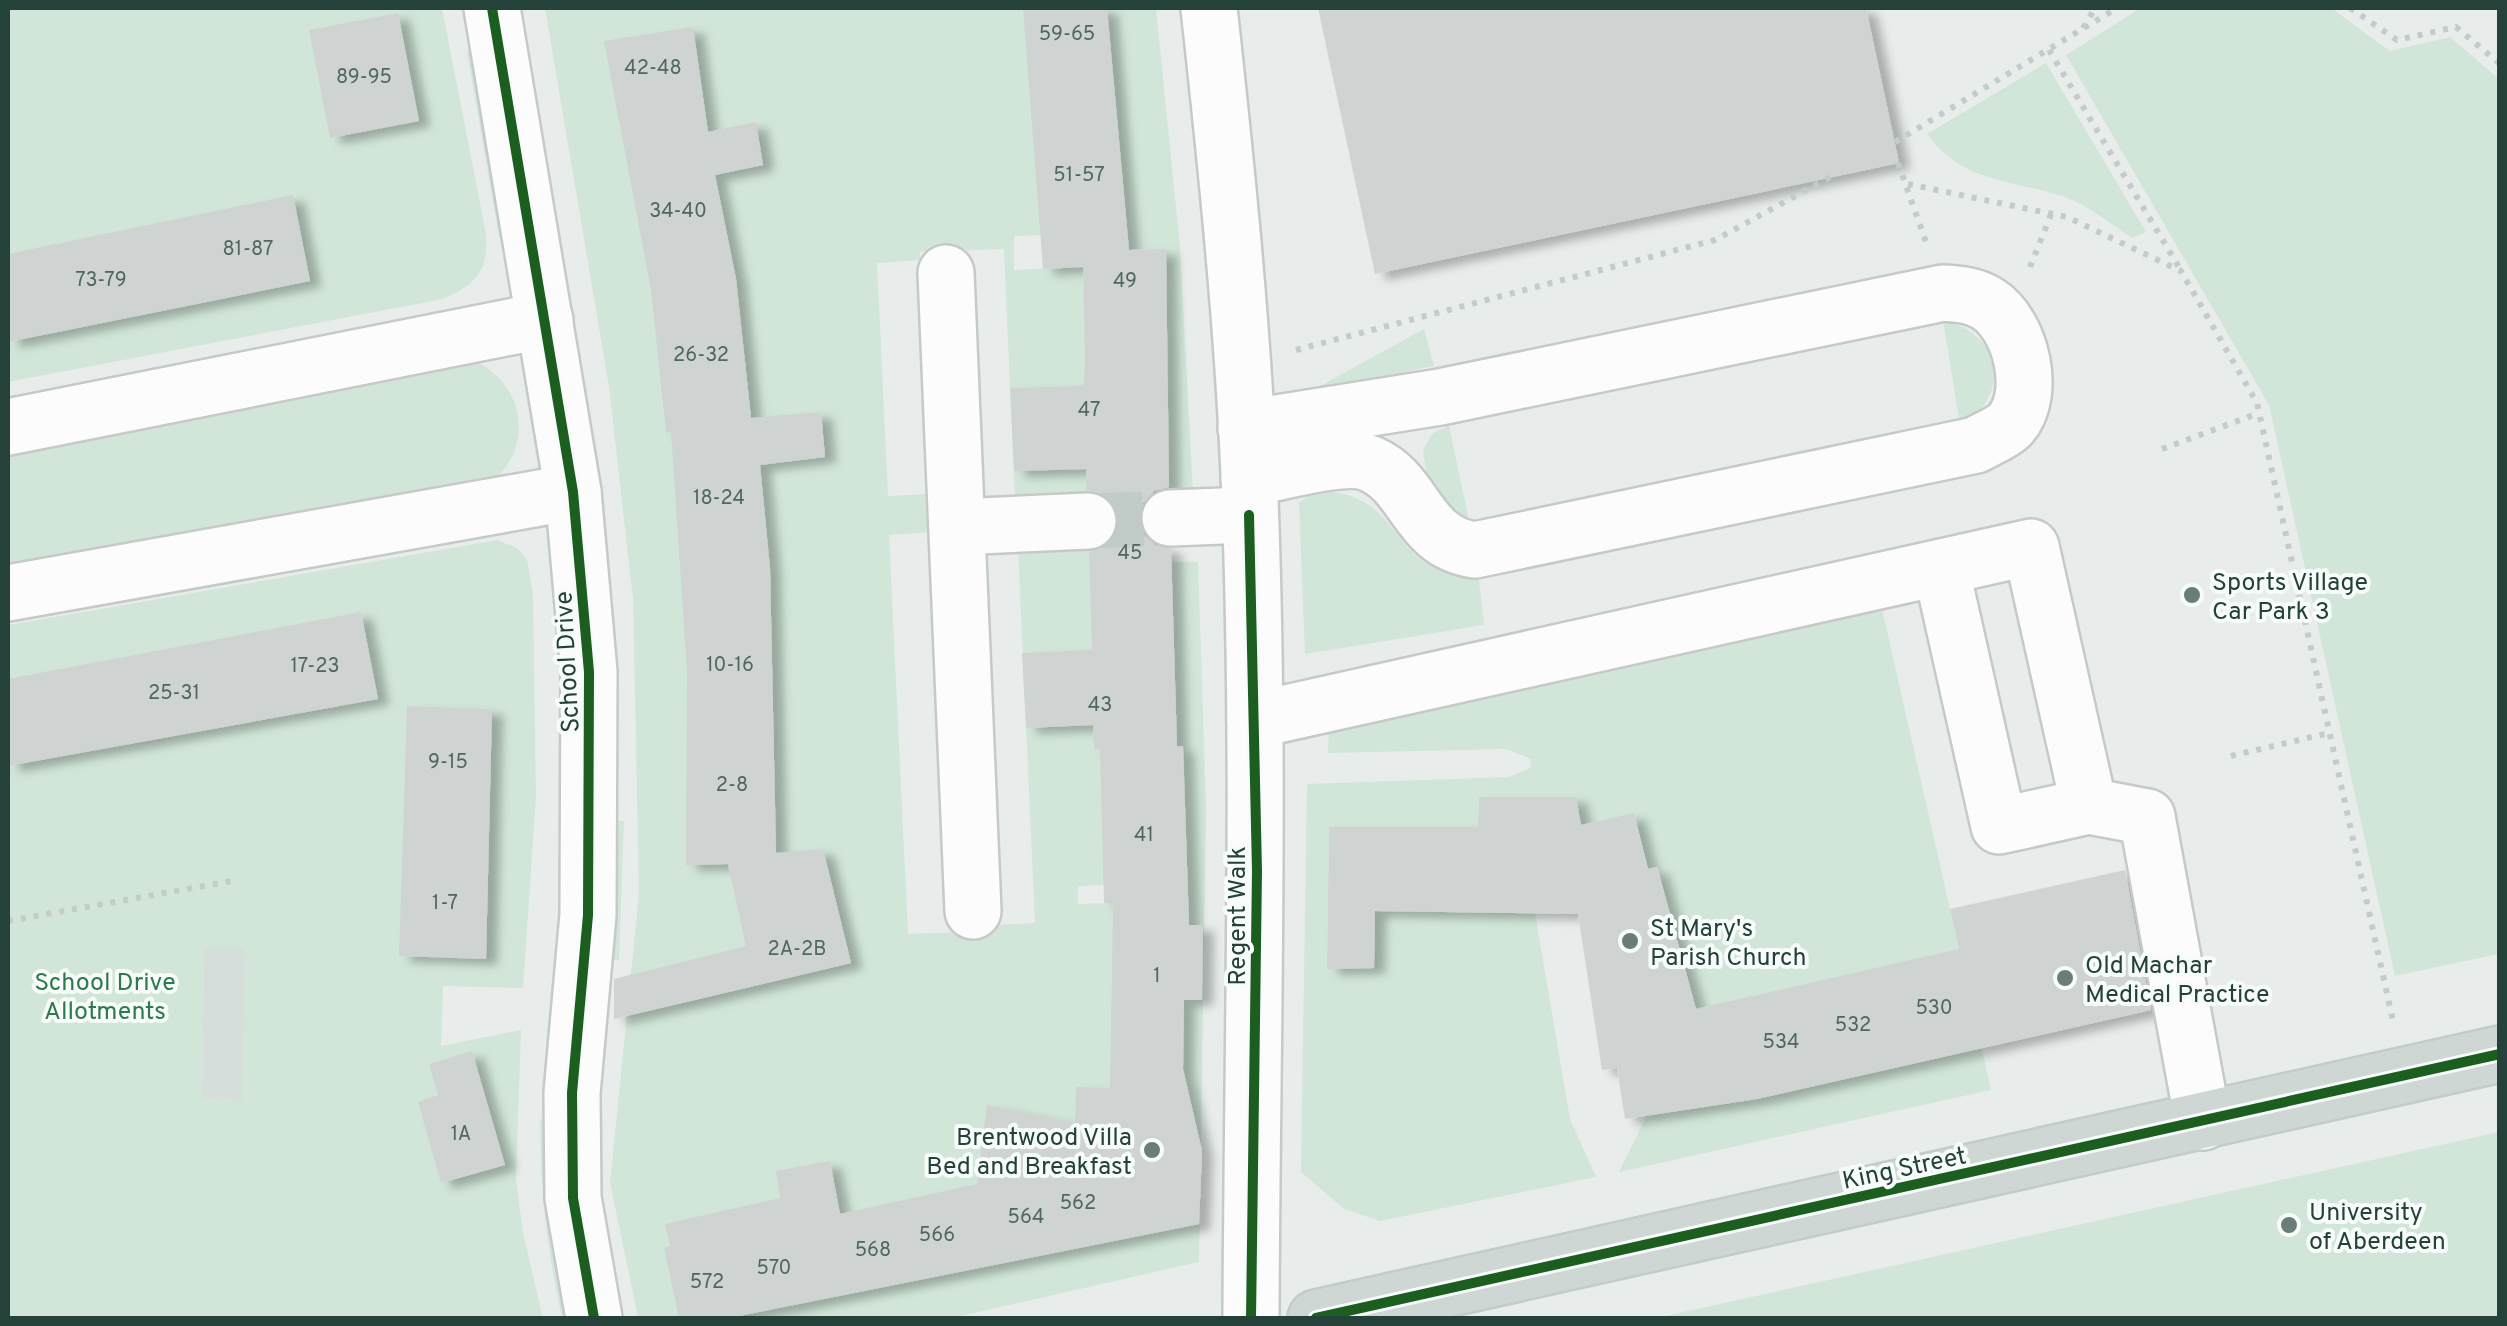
<svg xmlns="http://www.w3.org/2000/svg" width="2507" height="1326" viewBox="0 0 2507 1326" font-family="Overpass,sans-serif">
<style>
.built{fill:#d6dedb}
.green{fill:#d1e6d8;fill-rule:evenodd}
.building{fill:#cfd4d2;filter:url(#shadow)}
.lines{fill:none;stroke-linecap:round;stroke-linejoin:round}
.minor-tunnel{stroke:#c1cbc8;stroke-width:55;stroke-dasharray:55 28;stroke-linecap:butt}
.minor-casing{stroke:#c5cac8;stroke-width:60}
.major-casing{stroke:#c3ccc9;stroke-width:60}
.path{stroke:#c3ccca;stroke-width:6;stroke-dasharray:5 8;stroke-linecap:butt}
.minor{stroke:#fcfcfc;stroke-width:55}
.major{stroke:#cfd7d5;stroke-width:55}
.cycleway-casing{stroke:#f7fbf9;stroke-width:16}
.cycleway{stroke:#1b5e20;stroke-width:10}
.poi-dot{fill:#697e78;stroke:#f7fbf9;stroke-width:4}
.labels{text-anchor:middle;stroke-width:8;stroke-linejoin:round;paint-order:stroke}
.number-label{font-size:20px;fill:#506761}
.poi-label{font-size:25px;fill:#24423a;stroke:#f7fbf9;text-anchor:start}
.street-label{font-size:25px;fill:#24423a;stroke:#f7fbf9}
.park-label{font-size:25px;fill:#2d7a4b;stroke:#f7fbf9}
</style>
<defs>
<filter id="shadow"><feDropShadow dx="11" dy="6" stdDeviation="5" flood-color="#0004"/></filter>
</defs>
<rect width="100%" height="100%" fill="#e8edeb"/>
<path class="built" d="M204 948 245 949 243 1100 202 1099Z"/>
<g class="green">
<path d="M8 8H442L486 234C490 270 474 286 443 299L8 382Z"/>
<path d="M545 8H1156L1180 247 1193 490 1015 501 1004 249 920 252V260L877 263 888 496 929 494 932 532 889 535 908 934 994 931 995 925 1035 923 1018 548 1171 542 1172 562H1198L1206 806 1199 1262 952 1318H638L610 1182 639 893 633 599 609 387ZM1054 235 1056 268 1014 270V236ZM1108 885V903L1078 904V886Z"/>
<path d="M2141 8H2331L2390 51 2450 37 2499 79V954L2395 976 2269 405 2066 55Z"/>
<path d="M480 49 508 250 499 236 467 52Z"/>
<path d="M2046 63 2146 232 2132 238C2111 224 2089 206 2065 197 2012 179 1963 184 1927 134Z"/>
<path d="M1943 320C2001 333 2014 395 1960 425Z"/>
<path d="M1424 329 1434 366 1309 392Z"/>
<path d="M470 359C524 380 537 447 490 483L8 572V444Z"/>
<path d="M1449 426 1471 530 1428 485 1423 450 1433 433Z"/>
<path d="M1332 492C1407 500 1390 580 1478 573L1484 625 1305 654 1299 503 1308 496Z"/>
<path d="M497 540 517 548 527 560 533 593 536 796 523 988 443 986 441 1046 521 1030 516 1179 523 1233 543 1318H8V625ZM204 949H245L242 1100 202 1098Z"/>
<path d="M1880 600 1991 1090 1619 1172 1647 1115 1707 1050 1658 868 1648 869 1633 814 1581 825 1479 797 1478 827H1329L1327 968H1374L1375 911 1535 913 1570 1119 1596 1177 1380 1221 1344 1209 1301 1172 1307 784 1509 777 1530 768 1531 759 1506 749 1328 753 1329 727Z"/>
<path d="M612 820 624 821 619 960H608Z"/>
<path d="M540 1119 550 1120 573 1318H562C547 1252 540 1187 540 1119Z"/>
<path d="M2499 1132V1318H1656Z"/>
</g>
<g class="building">
<path d="M1023 8H1107L1129 250 1166 249 1169 487 1154 491 1143 503 1139 520 1144 535 1155 545 1171 549 1177 746H1183L1189 925H1203L1202 1000H1184L1183 1069 1202 1151 1199 1224 729 1318H679L664 1248 670 1246 665 1224 780 1198 776 1171 830 1161 840 1214 977 1184 987 1105 1075 1123 1076 1087 1110 1088 1113 903H1104L1100 749 1094 750 1093 725 1026 728 1022 653 1092 650 1089 552 1106 547 1115 536 1119 521 1114 503 1101 493 1086 490V469L1014 471 1010 388 1084 386 1085 356 1083 267 1043 269Z"/>
<path d="M1318 8H1866L1899 163 1375 274Z"/>
<path d="M398 13 419 121 330 138 309 30Z"/>
<path d="M693 27 708 132 756 122 763 165 715 175 736 279 751 418 821 412 825 457 760 465 770 568 776 853 823 849 851 963 614 1019V979L746 946 728 864 686 865 687 672 671 432H666L651 290 604 41Z"/>
<path d="M293 195 310 281 8 342V254Z"/>
<path d="M361 612 378 699 8 766V679Z"/>
<path d="M407 706 492 709 486 959 399 956Z"/>
<path d="M1479 797H1576L1581 825 1634 813 1648 869 1657 867 1696 1009 1959 949 1950 909 2125 870 2151 1010 1757 1099 1625 1119 1617 1068 1602 1070 1578 914 1375 911 1374 968 1327 969 1329 827H1478Z"/>
<path d="M472 1051 505 1165 441 1183 418 1102 438 1095 429 1064Z"/>
</g>
<g class="lines">
<path class="minor-tunnel" d="M1088 521 1170 518"/>
<defs>
<g id="minor">
<path d="M492 8 573 492 589 672 588 915 572 1093 573 1198 594 1318"/>
<path d="M1209 8C1226 162 1242 318 1249 474 1261 755 1252 1037 1251 1318"/>
<path d="M946 273 973 911"/>
<path d="M8 427 545 320"/>
<path d="M1246 428 1440 397 1943 293C1959 294 1974 295 1988 304 2021 325 2038 394 2010 425 2002 433 1986 439 1976 445L1475 550C1416 542 1417 484 1371 464 1343 452 1280 474 1249 478"/>
<path d="M1170 518 1249 515"/>
<path d="M957 527 1088 521"/>
<path d="M8 593 573 492"/>
<path d="M1255 720 2031 547 2089 806 1999 826 1941 568"/>
<path d="M2089 806 2147 817 2203 1122"/>
</g>
<path id="major" d="M1316 1318 2500 1054"/>
</defs>
<use href="#minor" class="minor-casing"/>
<use href="#major" class="major-casing"/>
<g class="path">
<path d="M2350 8 2397 40 2456 27 2500 64"/>
<path d="M2083 28 2095 8"/>
<path d="M2049 50 2180 269"/>
<path d="M1895 142 2117 8"/>
<path d="M1898 163 1926 242"/>
<path d="M1908 184 2067 217 2181 271 2257 403 2393 1021"/>
<path d="M2030 267 2052 212"/>
<path d="M1296 350 1715 240 1830 177"/>
<path d="M2162 449 2259 413"/>
<path d="M2231 756 2329 733"/>
<path d="M8 921 232 881"/>
</g>
<use href="#minor" class="minor"/>
<use href="#major" class="major"/>
<defs>
<g id="cycleway">
<path d="M492 8 573 492 589 672 588 915 572 1093 573 1198 594 1318"/>
<path d="M1249 515 1257 871 1251 1318"/>
<path d="M1316 1318 2500 1054"/>
</g>
</defs>
<use href="#cycleway" class="cycleway-casing"/>
<use href="#cycleway" class="cycleway"/>
</g>
<g class="poi-dot">
<circle cx="2192" cy="595" r="10"/>
<circle cx="1630" cy="941" r="10"/>
<circle cx="2065" cy="978" r="10"/>
<circle cx="1152" cy="1150" r="10"/>
<circle cx="2289" cy="1225" r="10"/>
</g>
<g class="labels">
<g class="number-label">
<text x="1067" y="40">59-65</text>
<text x="653" y="74">42-48</text>
<text x="364" y="83">89-95</text>
<text x="1079" y="181">51-57</text>
<text x="678" y="217">34-40</text>
<text x="248" y="255">81-87</text>
<text x="101" y="286">73-79</text>
<text x="1125" y="287">49</text>
<text x="701" y="361">26-32</text>
<text x="1089" y="416">47</text>
<text x="719" y="504">18-24</text>
<text x="1130" y="559">45</text>
<text x="730" y="671">10-16</text>
<text x="315" y="672">17-23</text>
<text x="174" y="699">25-31</text>
<text x="1100" y="711">43</text>
<text x="448" y="768">9-15</text>
<text x="732" y="791">2-8</text>
<text x="1144" y="841">41</text>
<text x="445" y="909">1-7</text>
<text x="797" y="955">2A-2B</text>
<text x="1157" y="982">1</text>
<text x="1934" y="1014">530</text>
<text x="1853" y="1031">532</text>
<text x="1781" y="1048">534</text>
<text x="461" y="1140">1A</text>
<text x="1078" y="1209">562</text>
<text x="1026" y="1223">564</text>
<text x="937" y="1241">566</text>
<text x="873" y="1256">568</text>
<text x="774" y="1274">570</text>
<text x="707" y="1288">572</text>
</g>
<g class="poi-label">
<text x="2212" y="590">Sports Village<tspan x="2212" dy="29">Car Park 3</tspan></text>
<text x="1650" y="936">St Mary's<tspan x="1650" dy="29">Parish Church</tspan></text>
<text x="2085" y="973">Old Machar<tspan x="2085" dy="29">Medical Practice</tspan></text>
<text x="1132" y="1145" text-anchor="end">Brentwood Villa<tspan x="1132" dy="29">Bed and Breakfast</tspan></text>
<text x="2309" y="1220">University<tspan x="2309" dy="29">of Aberdeen</tspan></text>
</g>
<g class="street-label">
<text transform="translate(566 662) rotate(-93)" y="9">School Drive</text>
<text transform="translate(1236 916) rotate(-90)" y="9">Regent Walk</text>
<text transform="translate(1904 1167) rotate(-12)" y="9">King Street</text>
</g>
<g class="park-label">
<text x="105" y="990">School Drive<tspan x="105" dy="29">Allotments</tspan></text>
</g>
</g>
<rect width="2507" height="1326" fill="none" stroke="#24423a" stroke-width="20"/>
</svg>
